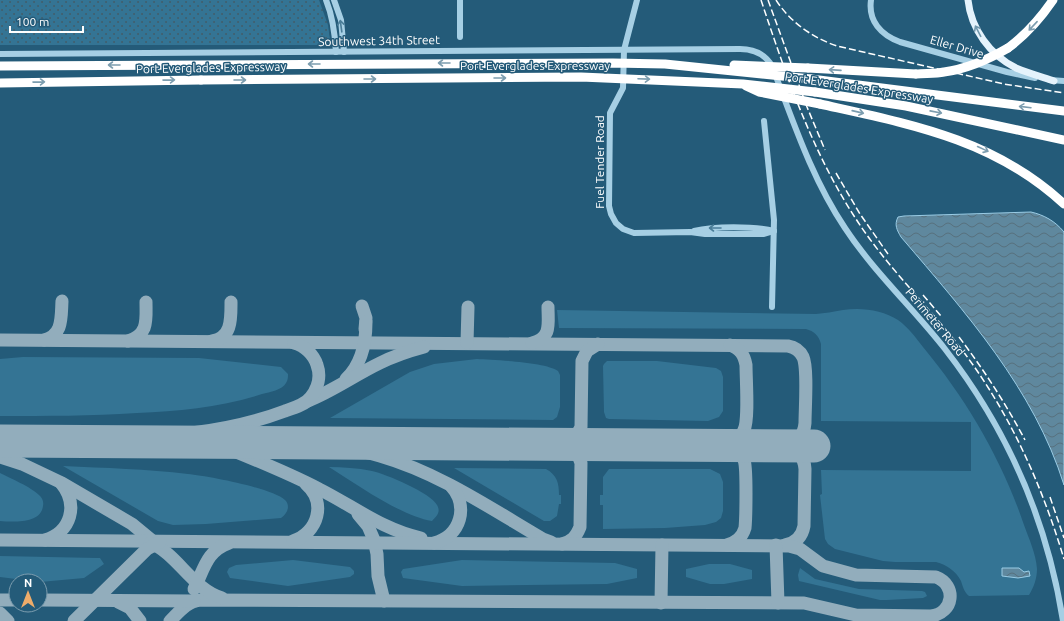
<svg xmlns="http://www.w3.org/2000/svg" width="1064" height="621" viewBox="0 0 1064 621" font-family="Ubuntu,sans-serif">
<style>
.grass{fill:#347494}
.park{fill:url(#park-dots)}
.water{fill:url(#water-waves);stroke:#9acce5}
.lines{fill:none;stroke-linecap:round;stroke-linejoin:round}
.taxiway{stroke:#92adbc;stroke-width:13}
.runway{stroke:#92adbc;stroke-width:33}
.minor{stroke:#a6cfe4;stroke-width:6}
.major{stroke:#e5f3fc;stroke-width:7}
.highway{stroke:#fff;stroke-width:9}
.rail{stroke:#fff;stroke-width:1.5;stroke-dasharray:7 3;stroke-linecap:butt}
.highway-bridge{stroke:#fff;stroke-width:9}
.oneway{stroke:#4b7e99}
.oneway2{stroke:#7c9daf}
.oneway3{stroke:#7198ad}
.labels{text-anchor:middle;stroke-width:3;stroke-linejoin:round;paint-order:stroke}
.street-label{font-size:12px;fill:#fff;stroke:#245b79}
</style>
<defs>
<pattern id="park-dots" width="8" height="8" patternUnits="userSpaceOnUse"><rect width="8" height="8" fill="#347494"/><path d="M2 2h.1M6 6h.1" fill="none" stroke="#425c69" stroke-width="1.8" stroke-linecap="round"/></pattern>
<pattern id="water-waves" width="16" height="10" patternUnits="userSpaceOnUse"><rect width="16" height="10" fill="#5f889e"/><path d="M0 5q4-4 8 0t8 0" fill="none" stroke="#57707d"/></pattern>
</defs>
<rect width="100%" height="100%" fill="#245b79"/>
<g class="grass">
<path d="M557 310 816 314C825 313 833 312 843 310 861 307 883 310 898 320 908 327 916 338 923 347 967 400 1002 460 1024 525 1029 539 1036 554 1037 569 1037 578 1034 587 1029 595L969 596C964 592 963 587 961 581 956 571 947 565 936 562H895L883 561 835 549 828 544 825 539 820 495 822 494 821 470 971 471V422L821 421V344C819 336 814 331 806 329L559 328Z"/>
<path d="M23 357 199 358 281 367 288 374C288 377 288 380 286 383 282 390 270 392 262 394 222 407 179 411 137 413 91 416 46 416 0 416V359Z"/>
<path d="M477 359C494 360 546 362 558 371L560 375V407L557 417 553 420 330 418 410 372 434 364Z"/>
<path d="M607 361H657L716 368 721 371 723 377V411L719 417 708 421 609 419 606 418 604 412 603 366 604 364Z"/>
<path d="M63 466C105 468 147 469 188 474 208 476 272 488 285 500 291 506 287 514 281 518L206 524 173 525 158 521Z"/>
<path d="M329 467C343 467 357 468 372 471 386 474 431 493 437 505 441 512 437 516 432 521 401 516 356 484 329 467Z"/>
<path d="M454 468 546 469C557 475 559 483 559 495H561V504H559L557 516 550 521H544Z"/>
<path d="M609 469H710L720 474 723 482V511L721 518 716 522 705 525 665 528 603 529V505H600V495H603V477Z"/>
<path d="M0 473C10 478 31 487 39 495 42 498 44 501 43 506 41 524 13 522 0 521Z"/>
<path d="M0 556 97 558H100L104 564 84 578 40 582 0 577Z"/>
<path d="M293 560 350 567 354 571V574L350 577 288 586 230 578 227 572 229 568 236 565Z"/>
<path d="M462 560 615 563 637 569V578L607 584 462 586 403 578 401 572 403 569Z"/>
<path d="M709 564H730L752 570V579L724 584H710L686 577V569Z"/>
<path d="M800 568 815 579 859 589 922 591 925 592 927 596 923 598 887 600H880L799 581 798 575Z"/>
</g>
<path class="park" d="M0 0H319L328 25 330 40 324 45H0Z"/>
<g class="water">
<path d="M1031 212C1044 215 1055 221 1064 232V485C1034 389 965 312 901 237 897 230 894 225 898 217L904 216Z"/>
<path d="M1002 568H1019L1024 572 1029 571 1030 576 1018 578 1002 576Z"/>
</g>
<g class="lines">
<g class="taxiway">
<path d="M362 306 366 318 365 329"/>
<path d="M0 340 788 346C794 347 800 351 803 357 808 368 805 409 805 423 804 437 796 442 784 446"/>
<path d="M44 340C63 335 61 318 62 301"/>
<path d="M128 341C149 335 146 319 146 302"/>
<path d="M212 341C232 338 231 319 231 302"/>
<path d="M467 343 468 307"/>
<path d="M532 343C552 338 548 324 548 307"/>
<path d="M346 379C362 364 366 342 366 322"/>
<path d="M308 401C333 391 355 375 380 363 394 356 409 351 424 347"/>
<path d="M80 441C149 437 219 436 285 411 294 408 305 405 311 397 318 388 321 376 317 365 314 355 305 346 294 343"/>
<path d="M212 442C248 457 285 471 319 489 353 506 383 530 421 538"/>
<path d="M295 442C324 445 352 448 380 456 439 473 490 508 543 539L551 542"/>
<path d="M554 444C567 446 577 449 581 463L580 527C576 537 572 541 562 544"/>
<path d="M556 444C568 441 576 439 581 427L582 361 587 351 598 344"/>
<path d="M725 445C734 447 741 451 744 460 747 467 746 518 745 528 742 538 736 542 727 545"/>
<path d="M725 445C733 442 741 439 744 430 749 420 746 379 746 365 744 354 740 349 730 345"/>
<path d="M784 446C796 448 804 455 805 469L804 526C802 537 796 543 785 545"/>
<path d="M0 457 22 464 62 483 132 524 155 543"/>
<path d="M358 514 368 526 374 540 377 554 378 576 384 601"/>
<path d="M0 540 789 546 800 549 823 566 856 575 936 577C957 585 954 613 931 616L856 615 804 603 201 600C187 601 179 612 170 621"/>
<path d="M45 540C71 532 79 505 61 483"/>
<path d="M293 541C318 533 327 502 306 484"/>
<path d="M150 543C177 553 192 589 222 598"/>
<path d="M434 543C461 536 469 506 451 486"/>
<path d="M776 545 778 603"/>
<path d="M194 589C204 570 206 551 229 543"/>
<path d="M0 600H16"/>
<path d="M40 600 194 601"/>
<path d="M118 602 130 608 140 621"/>
<path d="M661 603 662 545"/>
<path d="M0 613 8 621"/>
<path d="M74 621 147 549 160 542"/>
</g>
<path class="runway" d="M0 441 814 446"/>
<g class="minor">
<path d="M326 0C333 17 335 34 336 52"/>
<path d="M334 0 341 20 344 52"/>
<path d="M460 0V37"/>
<path d="M637 0 624 50 623 88 610 113 609 206 611 214 616 223 623 229 634 233 690 232 705 234H764L774 231"/>
<path d="M871 0C868 21 881 35 900 42L1007 72 1035 78"/>
<path d="M0 54 740 49C753 49 765 54 772 66 793 121 812 179 845 228 874 272 913 308 945 349 1008 430 1047 520 1063 621"/>
<path d="M1050 80 1064 81"/>
<path d="M764 121 774 220 772 307"/>
<path d="M694 231C714 226 753 226 774 231"/>
</g>
<path class="major" d="M968 0C971 29 990 55 1016 68 1028 73 1042 77 1054 81"/>
<g class="highway">
<path d="M1008 48C1027 34 1040 19 1053 0"/>
<path d="M808 68 916 74"/>
<path d="M811 79 1064 111"/>
<path d="M0 83 201 80"/>
<path d="M815 92 906 106 1064 140"/>
<path d="M820 104C910 124 994 139 1064 204"/>
</g>
<g class="rail">
<path d="M761 0C786 75 812 152 856 219 883 261 919 297 951 336 1005 402 1040 479 1064 559"/>
<path d="M768 0 807 107 825 150"/>
<path d="M776 0C790 22 813 38 837 46L1004 84 1064 93"/>
<path d="M836 173 860 214 888 254"/>
<path d="M923 295 941 316"/>
<path d="M959 337C984 370 1006 404 1025 440"/>
<path d="M1050 497 1064 538"/>
</g>
<g class="highway-bridge">
<path d="M734 65 808 68"/>
<path d="M0 66 613 63 665 64 811 79"/>
<path d="M916 74C925 73 935 74 944 72 967 69 989 59 1008 48"/>
<path d="M201 80 581 77 743 84 815 92"/>
<path d="M746 86 759 92 820 104"/>
</g>
</g>
<defs><path id="oneway-shaft" d="M-6 0H5M1.5-3L5.5 0L1.5 3" fill="none" stroke-width="1.6" stroke-linecap="round" stroke-linejoin="round"/></defs>
<g class="oneway">
<use href="#oneway-shaft" transform="translate(341 26) rotate(-98)"/>
<use href="#oneway-shaft" transform="translate(715 228) rotate(180)"/>
</g>
<g class="oneway2">
<use href="#oneway-shaft" transform="translate(1033 26) rotate(133)"/>
<use href="#oneway-shaft" transform="translate(444 63) rotate(180)"/>
<use href="#oneway-shaft" transform="translate(314 64) rotate(180)"/>
<use href="#oneway-shaft" transform="translate(114 65) rotate(180)"/>
<use href="#oneway-shaft" transform="translate(835 70) rotate(-176)"/>
<use href="#oneway-shaft" transform="translate(500 78)"/>
<use href="#oneway-shaft" transform="translate(370 79)"/>
<use href="#oneway-shaft" transform="translate(644 79) rotate(2)"/>
<use href="#oneway-shaft" transform="translate(169 80) rotate(-1)"/>
<use href="#oneway-shaft" transform="translate(240 80)"/>
<use href="#oneway-shaft" transform="translate(39 82) rotate(-1)"/>
<use href="#oneway-shaft" transform="translate(1025 107) rotate(-173)"/>
<use href="#oneway-shaft" transform="translate(858 112) rotate(13)"/>
<use href="#oneway-shaft" transform="translate(936 112) rotate(11)"/>
<use href="#oneway-shaft" transform="translate(983 149) rotate(25)"/>
</g>
<use class="oneway3" href="#oneway-shaft" transform="translate(978 31) rotate(-117)"/>
<g class="labels">
<g class="street-label">
<text transform="translate(379 41) rotate(-1)" y="4">Southwest 34th Street</text>
<text transform="translate(957 47) rotate(16)" y="4">Eller Drive</text>
<text x="535" y="70">Port Everglades Expressway</text>
<text transform="translate(211 68) rotate(-1)" y="4">Port Everglades Expressway</text>
<text transform="translate(859 88) rotate(9)" y="4">Port Everglades Expressway</text>
<text transform="translate(600 162) rotate(-90)" y="4">Fuel Tender Road</text>
<text transform="translate(935 322) rotate(50)" y="4">Perimeter Road</text>
</g>
</g>
<g transform="translate(28 593)"><circle r="19" fill="#245b79" stroke="#7c9daf"/>
<path d="M0-3L7 15L0 10L-7 15Z" fill="#eeac6a"/>
<text y="-6" font-size="11" font-weight="bold" text-anchor="middle" fill="#ffffff">N</text>
</g>
<path d="M10 26v6h73v-6" fill="none" stroke="#ffffff" stroke-width="2"/>
<text x="16" y="26" font-size="12" fill="#ffffff" stroke="#245b79" stroke-width="3" paint-order="stroke">100 m</text>
</svg>
